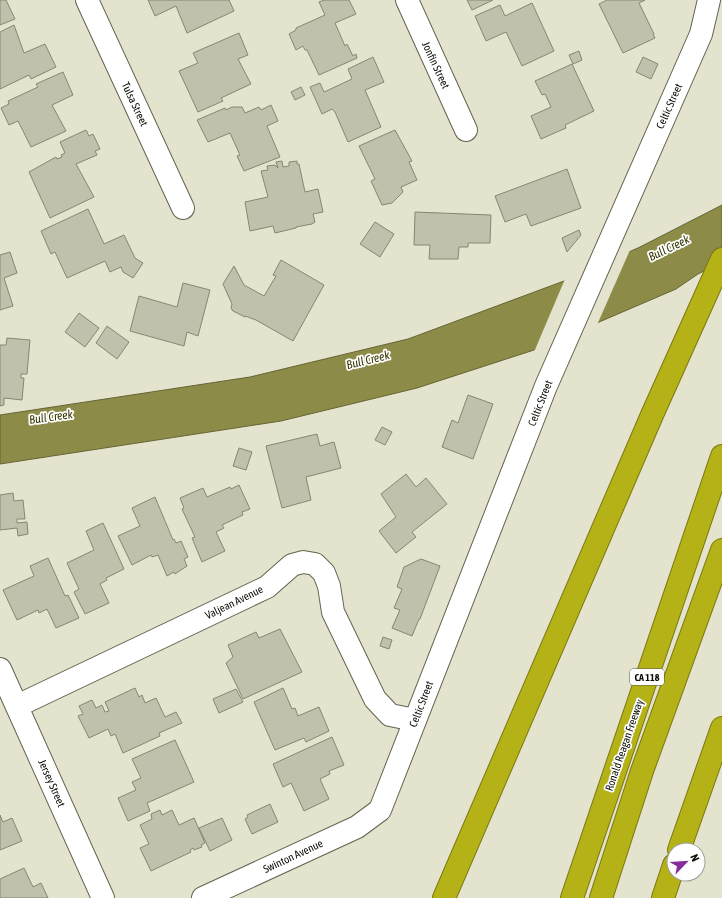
<svg xmlns="http://www.w3.org/2000/svg" width="722" height="898" viewBox="0 0 722 898" font-family="'Asap Condensed',sans-serif">
<style>
.water{fill:#8c8b48;stroke:#666534}
.pier{fill:#e3e3ce}
.building{fill:#c0c0ac;stroke:#868773}
.lines{fill:none;stroke-linecap:round;stroke-linejoin:round}
.street-casing{stroke:#636350;stroke-width:24}
.highway-casing{stroke:#7a7811;stroke-width:24}
.street{stroke:#fff;stroke-width:22}
.highway{stroke:#b5b217;stroke-width:22}
.labels{text-anchor:middle;stroke-width:3.5;stroke-linejoin:round;paint-order:stroke}
.shield{fill:#fff;stroke:#565651;stroke-width:1}
.shield-label{font-size:10px;font-weight:bold;fill:#0d0d06}
.street-label{font-size:11px;fill:#0d0d06;stroke:#fff}
.water-label{font-size:12px;font-style:italic;fill:#363500;stroke:#fff}
</style>
<rect width="100%" height="100%" fill="#e3e3ce"/>
<path class="water" d="M722 205V262L698 274 676 289 534 350 417 388 281 421 0 464V415L250 377 408 339 564 281 640 247Z"/>
<path class="pier" d="M630 250 597 325 534 352 565 279Z"/>
<g class="building">
<path d="M0 0H6L15 19 0 25Z"/>
<path d="M148 0H229L234 11 187 33 176 6 155 16Z"/>
<path d="M324 0H349L356 14 335 23 345 46 347 44 353 56 356 54 357 58 319 75 307 50H305L303 46 296 50 289 34 296 30V28L325 15 319 2Z"/>
<path d="M467 0H493L472 10Z"/>
<path d="M607 0H645L639 3 654 34H653L655 38 623 53 599 4Z"/>
<path d="M532 3 554 51 522 66 506 32 486 41 475 16 500 5 505 16Z"/>
<path d="M14 25 24 53 45 44 56 67 31 79 29 75 0 89V32Z"/>
<path d="M239 33 248 55 238 59 251 84 221 98 223 101 198 112 179 71 198 63 193 53Z"/>
<path d="M579 51 582 60 573 64 569 55Z"/>
<path d="M373 57 384 82 365 90 381 127 348 142 335 112 332 109 322 114 310 87 320 83 324 92 352 79 348 69Z"/>
<path d="M643 57 658 64 651 79 636 72Z"/>
<path d="M572 64 594 111 565 125 566 128 541 139 531 116 551 107 545 94 542 95 535 81Z"/>
<path d="M63 72 73 95 52 105 66 131 31 147 18 121 9 125 1 108 9 104 8 101 38 87 36 84Z"/>
<path d="M301 87 305 95 295 100 291 92Z"/>
<path d="M271 105 278 121 267 126 280 157 244 171 237 156 240 155 230 133 208 142 197 120 225 108 226 110 232 107H242L245 113 259 107 261 110Z"/>
<path d="M86 130 89 136 93 134 100 149 95 151 97 155 76 164 94 197 50 218 29 172 56 157 57 159 62 157 61 155 65 153 60 142Z"/>
<path d="M395 130 412 161 409 162 417 180 401 187 403 192 392 203 382 205 371 181 375 179 359 146Z"/>
<path d="M282 161 283 167 289 166V162L297 161V164H299L305 192 318 189 323 212 313 214 315 222 312 224 296 227V228L275 233 273 226 250 231 245 202 268 197 261 171 268 170 267 166 275 165 278 168 276 162Z"/>
<path d="M567 169 581 208 531 226 526 214 505 222 495 196Z"/>
<path d="M88 209 104 244 124 235 135 258 143 263 133 278 123 272 121 267 110 272 105 261 67 278 55 252 51 254 41 231Z"/>
<path d="M415 212 491 215 490 243H468V247H459L458 259H429L430 245H414Z"/>
<path d="M375 222 394 234 380 257 360 244Z"/>
<path d="M579 230 581 235 567 252 562 238Z"/>
<path d="M10 252 17 273 4 278 13 306 0 310V255Z"/>
<path d="M281 260 324 285 293 341 256 320 245 316V317L233 311 231 308 232 304 223 284 234 266 244 285 264 296 276 276 273 275Z"/>
<path d="M183 283 210 290 198 336 187 332 184 346 130 331 139 296 177 307Z"/>
<path d="M79 313 99 328 85 347 65 332Z"/>
<path d="M107 326 129 342 117 359 96 343Z"/>
<path d="M7 338 30 340 27 374H21V378H24L22 400 4 398V405L0 406V345H6Z"/>
<path d="M468 395 493 404 473 459 442 447 452 420 458 423Z"/>
<path d="M382 427 392 432 385 445 375 440Z"/>
<path d="M317 434 320 446 334 442 341 468 306 477 311 500 282 508 266 446Z"/>
<path d="M239 448 252 452 246 470 233 466Z"/>
<path d="M406 474 416 487 426 478 447 504 412 532 416 537 396 553 379 531 396 517 381 494Z"/>
<path d="M239 485 250 509 242 512 243 515 222 525 224 528 216 532 225 551 202 562 192 538 195 537 182 509 184 508 180 498 203 488 207 497 230 487 231 489Z"/>
<path d="M13 493 14 501 23 500 25 519H17V523L27 522 28 534 18 536 17 528 0 530V495Z"/>
<path d="M155 497 173 540 174 539 176 543 181 541 188 557 184 559 187 566 175 574 174 572 167 576 158 555 152 557 151 555 132 565 118 536 140 526 132 508Z"/>
<path d="M103 523 124 569 106 578 107 580 100 584 109 603 85 614 74 592 79 589 67 563 94 550 86 531Z"/>
<path d="M48 558 65 596 68 595 79 618 56 628 47 609 39 613 38 610 17 620 3 590 34 576 30 566Z"/>
<path d="M421 559 440 566 420 619H419L412 636 392 628 400 610 394 608 402 589 397 587 404 567Z"/>
<path d="M280 629 302 672 243 699 226 663 233 657 228 645 256 632 259 638Z"/>
<path d="M383 637 392 640 389 649 380 646Z"/>
<path d="M135 688 139 697 142 695 145 703 156 698 165 717 176 712 182 723 159 733 160 736 123 753 115 734 111 736 108 729 89 738 78 716 83 714 79 706 92 700 96 708 102 705 105 712 109 711 105 702Z"/>
<path d="M283 688 292 709 295 708 298 716 319 707 329 731 306 742 304 738 275 750 254 702Z"/>
<path d="M236 689 243 702 219 713 213 699Z"/>
<path d="M332 737 344 765 329 771 330 774 320 779 329 799 304 811 291 783 283 787 273 764Z"/>
<path d="M175 740 194 782 147 803 150 811 128 821 118 798 136 790 132 782 141 778 132 759Z"/>
<path d="M270 804 278 822 252 834 245 819 248 817 247 815Z"/>
<path d="M160 810 162 815 172 810 179 825 194 818 205 843 201 845 202 847 194 850 193 848 190 850 191 852 151 871 140 848 149 844 140 825 152 819 151 814Z"/>
<path d="M0 815 3 822 12 818 22 841 0 850Z"/>
<path d="M222 818 232 840 210 851 199 828Z"/>
<path d="M24 868 33 887 41 883 48 898H0V879Z"/>
</g>
<g class="lines">
<defs>
<g id="street">
<path d="M87 0 183 208"/>
<path d="M407 0 466 130"/>
<path d="M0 669 103 898"/>
<path d="M17 706 267 587 292 565 303 562 315 564 324 573 329 586 333 612 375 699 390 715 415 720"/>
<path d="M203 898 357 827 380 810 546 386 701 34 709 0"/>
</g>
<g id="highway">
<path d="M679 850 722 728"/>
<path d="M444 898 652 415 722 259"/>
<path d="M572 898 722 456"/>
<path d="M601 898 642 771 722 550"/>
<path d="M663 898 674 865"/>
</g>
</defs>
<use href="#street" class="street-casing"/>
<use href="#highway" class="highway-casing"/>
<use href="#street" class="street"/>
<use href="#highway" class="highway"/>
</g>
<g class="labels">
<rect class="shield" x="630" y="669" width="34" height="16" rx="3"/>
<g class="shield-label">
<text x="647" y="681">CA 118</text>
</g>
<g class="street-label">
<text transform="translate(436 65) rotate(65)" y="4">Jonfin Street</text>
<text transform="translate(135 104) rotate(65)" y="4">Tulsa Street</text>
<text transform="translate(669 106) rotate(-66)" y="4">Celtic Street</text>
<text transform="translate(540 403) rotate(-68)" y="4">Celtic Street</text>
<text transform="translate(234 602) rotate(-26)" y="4">Valjean Avenue</text>
<text transform="translate(421 704) rotate(-69)" y="4">Celtic Street</text>
<text transform="translate(624 745) rotate(-71)" y="4">Ronald Reagan Freeway</text>
<text transform="translate(52 783) rotate(66)" y="4">Jersey Street</text>
<text transform="translate(293 856) rotate(-25)" y="4">Swinton Avenue</text>
</g>
<g class="water-label">
<text transform="translate(669 248) rotate(-26)" y="4">Bull Creek</text>
<text transform="translate(368 360) rotate(-14)" y="4">Bull Creek</text>
<text transform="translate(51 417) rotate(-8)" y="4">Bull Creek</text>
</g>
</g>
<g transform="translate(686 862) rotate(65)"><circle r="19" fill="#ffffff" stroke="#9e9e9b"/>
<path d="M0-3L7 15L0 10L-7 15Z" fill="#852e9c"/>
<text y="-6" font-size="11" font-weight="bold" text-anchor="middle" fill="#0d0d06">N</text>
</g>
</svg>
